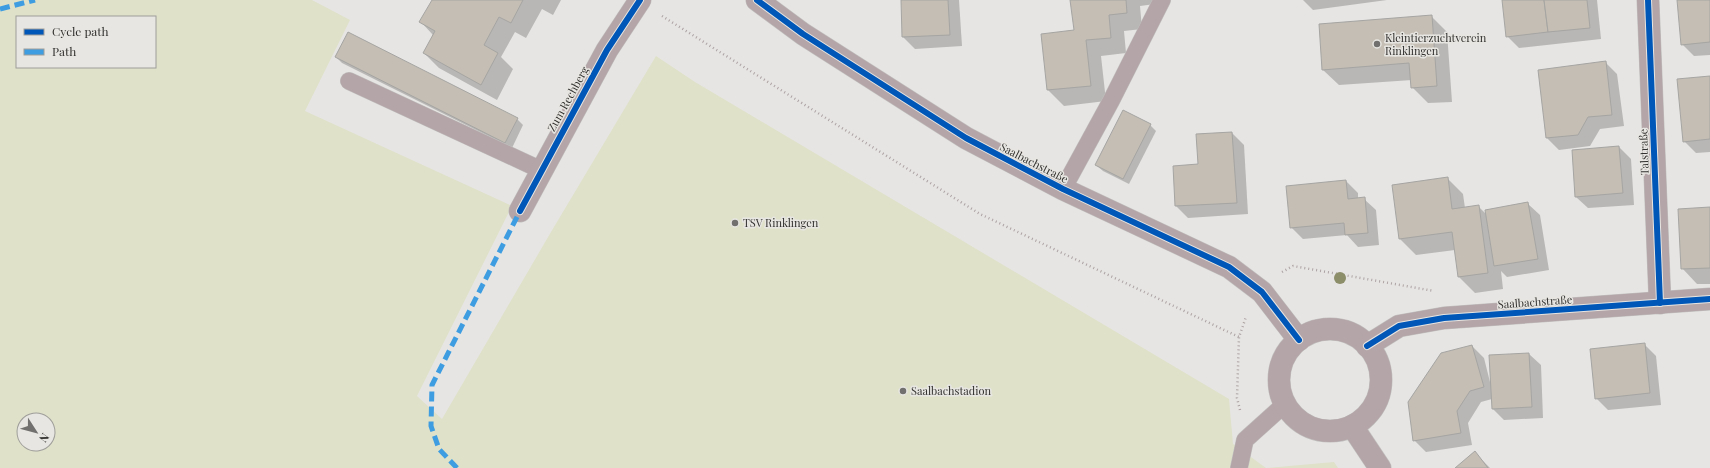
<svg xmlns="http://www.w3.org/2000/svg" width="1710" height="468" viewBox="0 0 1710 468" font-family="'Playfair Display',serif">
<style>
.green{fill:#dfe1c9;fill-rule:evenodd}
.shadow{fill:#0003}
.building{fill:#c4beb4;stroke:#a6a5a3}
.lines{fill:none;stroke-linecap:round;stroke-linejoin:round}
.lane-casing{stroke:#c2c1c0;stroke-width:18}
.street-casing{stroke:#c2c1c0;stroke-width:23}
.path{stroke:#aca3a4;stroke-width:2.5;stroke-dasharray:1 3;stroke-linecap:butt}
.lane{stroke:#b4a5a8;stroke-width:17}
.street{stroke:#b4a5a8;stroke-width:22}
.quiet{stroke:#3e9de1;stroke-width:5;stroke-dasharray:10 5;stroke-linecap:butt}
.cycleway-casing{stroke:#e8e6e2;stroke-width:8}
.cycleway{stroke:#0057b8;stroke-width:6}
.tree{fill:#8c8d69}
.poi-dot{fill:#71706e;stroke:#e8e6e2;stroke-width:1.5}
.labels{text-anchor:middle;stroke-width:3;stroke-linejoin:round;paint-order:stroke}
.poi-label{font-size:11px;fill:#32312f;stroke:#e8e6e2;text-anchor:start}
.street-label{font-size:11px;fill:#32312f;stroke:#e8e6e2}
</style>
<rect width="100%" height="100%" fill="#e7e5e3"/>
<path class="green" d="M0 0H312L350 20 305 111 512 206 417 396 442 419 551 232 656 56 695 82 1229 399 1233 444 1266 468 1334 462 1338 468H0ZM17 17H155V67H17ZM24 420H48V444H24Z"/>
<g class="shadow">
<path d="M433 0H561L553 15 542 9 526 38 515 32 501 57 513 69 497 100 439 68 424 53 433 35 421 22Z"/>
<path d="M902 0H959L962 46 915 49 903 37Z"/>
<path d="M1071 0H1162L1163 3 1140 6 1142 29 1124 31 1126 53 1101 56 1106 101 1064 106 1048 90 1042 35 1075 31Z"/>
<path d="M1303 0H1387L1313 10Z"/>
<path d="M1503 0H1597L1601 39 1519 48 1507 36Z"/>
<path d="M1678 0H1710V55L1694 56 1682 44Z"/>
<path d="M1431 16 1447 32 1452 102 1428 103 1412 87V80L1339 85 1323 70Z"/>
<path d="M336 57 517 119 523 125 512 148 342 63Z"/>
<path d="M1605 62 1617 74 1624 126 1600 129 1590 146 1559 150 1547 138 1539 71Z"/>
<path d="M1710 77V152L1696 153 1684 141Z"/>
<path d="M1150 125 1156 131 1129 184 1103 171 1096 165Z"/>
<path d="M1232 133 1244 145 1248 214 1188 218 1176 206Z"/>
<path d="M1619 147 1631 159 1634 205 1588 208 1576 197Z"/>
<path d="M1447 178 1463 194 1465 208 1479 207 1486 214 1528 204 1540 215 1549 270 1507 277 1501 271 1503 289 1475 293 1459 277 1455 250 1416 255 1400 239 1393 185Z"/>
<path d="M1346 181 1358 193V199H1364L1376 210 1379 245 1358 247 1347 235 1303 239 1291 227Z"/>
<path d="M1710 208V284H1697L1682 268Z"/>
<path d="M1644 344 1656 356 1661 405 1608 410 1596 398Z"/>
<path d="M1472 346 1484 358 1490 382 1529 354 1541 365 1543 418 1504 420 1492 408V399L1481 402 1468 423 1472 445 1426 452 1414 440Z"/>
<path d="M1475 453 1490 468H1456Z"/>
</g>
<g class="building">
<path d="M432 0H523L511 23 499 17 484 45 498 53 481 85 423 53 435 31 419 22Z"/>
<path d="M901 0H948L950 35 902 37Z"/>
<path d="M1070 0H1126L1127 13 1109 15 1111 38 1086 40 1091 86 1047 90 1041 34 1074 30Z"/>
<path d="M1502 0H1544L1548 32 1506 37Z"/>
<path d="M1544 0H1587L1590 28 1548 32Z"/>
<path d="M1677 0H1710V42L1681 45Z"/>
<path d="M1432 15 1437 86 1411 88 1409 63 1322 70 1319 24Z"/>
<path d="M348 32 518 118 505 143 335 57Z"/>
<path d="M1606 61 1612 115 1588 117 1578 135 1546 138 1538 70Z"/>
<path d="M1710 76V139L1683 142 1677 79Z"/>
<path d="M1123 110 1151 124 1123 179 1095 165Z"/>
<path d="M1232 132 1237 203 1175 206 1173 166 1198 164 1196 134Z"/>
<path d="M1619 146 1623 193 1575 197 1572 150Z"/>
<path d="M1448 177 1452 209 1479 205 1488 273 1458 277 1452 232 1399 239 1392 185Z"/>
<path d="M1346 180 1348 199 1365 197 1368 233 1345 235 1344 223 1290 228 1286 186Z"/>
<path d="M1528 202 1538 259 1494 266 1485 210Z"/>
<path d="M1710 207V268L1681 269 1678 209Z"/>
<path d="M1645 343 1650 393 1595 399 1590 349Z"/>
<path d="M1472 345 1484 387 1470 391 1457 411 1461 433 1413 441 1408 402 1441 353Z"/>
<path d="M1529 353 1532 407 1492 409 1489 355Z"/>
<path d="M1475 451 1488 468H1455Z"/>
</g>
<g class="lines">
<defs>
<g id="lane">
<path d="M349 81 541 170"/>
<path d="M1063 189 1111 101 1162 0"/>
<path d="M1239 468 1245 440 1285 404"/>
</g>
<g id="street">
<path d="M757 0 803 34 966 138 1063 189 1229 267 1262 292 1299 340"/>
<path d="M1648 0 1660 303"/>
<path d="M520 211 607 50 640 0"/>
<circle cx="1330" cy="380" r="51"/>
<path d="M1367 346 1399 326 1444 318 1710 299"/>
<path d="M1352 426 1380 468"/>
</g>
</defs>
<use href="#lane" class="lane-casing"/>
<use href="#street" class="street-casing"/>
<g class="path">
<path d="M662 16 980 214 1239 337"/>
<path d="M1282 272 1293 266 1434 291"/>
<path d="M1240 410 1237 398 1239 337 1246 317"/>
</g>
<use href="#lane" class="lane"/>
<use href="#street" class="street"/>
<g class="quiet">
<path d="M0 9 35 0"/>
<path d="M457 468 439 449 431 426 432 385 520 211"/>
</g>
<defs>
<g id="cycleway">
<path d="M757 0 803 34 966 138 1063 189 1229 267 1262 292 1299 340"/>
<path d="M1648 0 1660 303"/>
<path d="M520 211 607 50 640 0"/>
<path d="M1367 346 1399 326 1444 318 1710 299"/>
</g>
</defs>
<use href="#cycleway" class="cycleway-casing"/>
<use href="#cycleway" class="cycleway"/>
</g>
<circle class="tree" cx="1340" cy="278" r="6"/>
<g class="poi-dot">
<circle cx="1377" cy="44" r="4"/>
<circle cx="735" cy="223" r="4"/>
<circle cx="903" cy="391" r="4"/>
</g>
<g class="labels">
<g class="poi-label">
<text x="1385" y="42">Kleintierzuchtverein<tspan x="1385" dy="13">Rinklingen</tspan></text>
<text x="743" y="227">TSV Rinklingen</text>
<text x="911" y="395">Saalbachstadion</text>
</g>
<g class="street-label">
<text transform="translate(568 99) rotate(-61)" y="4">Zum Rechberg</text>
<text transform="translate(1644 152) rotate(-92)" y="4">Talstraße</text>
<text transform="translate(1034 163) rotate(27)" y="4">Saalbachstraße</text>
<text transform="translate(1535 302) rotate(-4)" y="4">Saalbachstraße</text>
</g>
</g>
<rect x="16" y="16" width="140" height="52" fill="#e8e6e2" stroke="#9f9e9a"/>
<rect x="24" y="29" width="20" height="6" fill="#0057b8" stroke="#9f9e9a"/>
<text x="52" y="36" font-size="12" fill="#32312f">Cycle path</text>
<rect x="24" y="49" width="20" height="6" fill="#3e9de1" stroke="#9f9e9a"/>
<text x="52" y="56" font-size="12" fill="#32312f">Path</text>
<g transform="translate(36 432) rotate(126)"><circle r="19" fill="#e8e6e2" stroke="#9f9e9a"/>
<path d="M0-3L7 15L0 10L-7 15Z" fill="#71706e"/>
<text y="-6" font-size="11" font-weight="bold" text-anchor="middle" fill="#32312f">N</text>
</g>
</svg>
